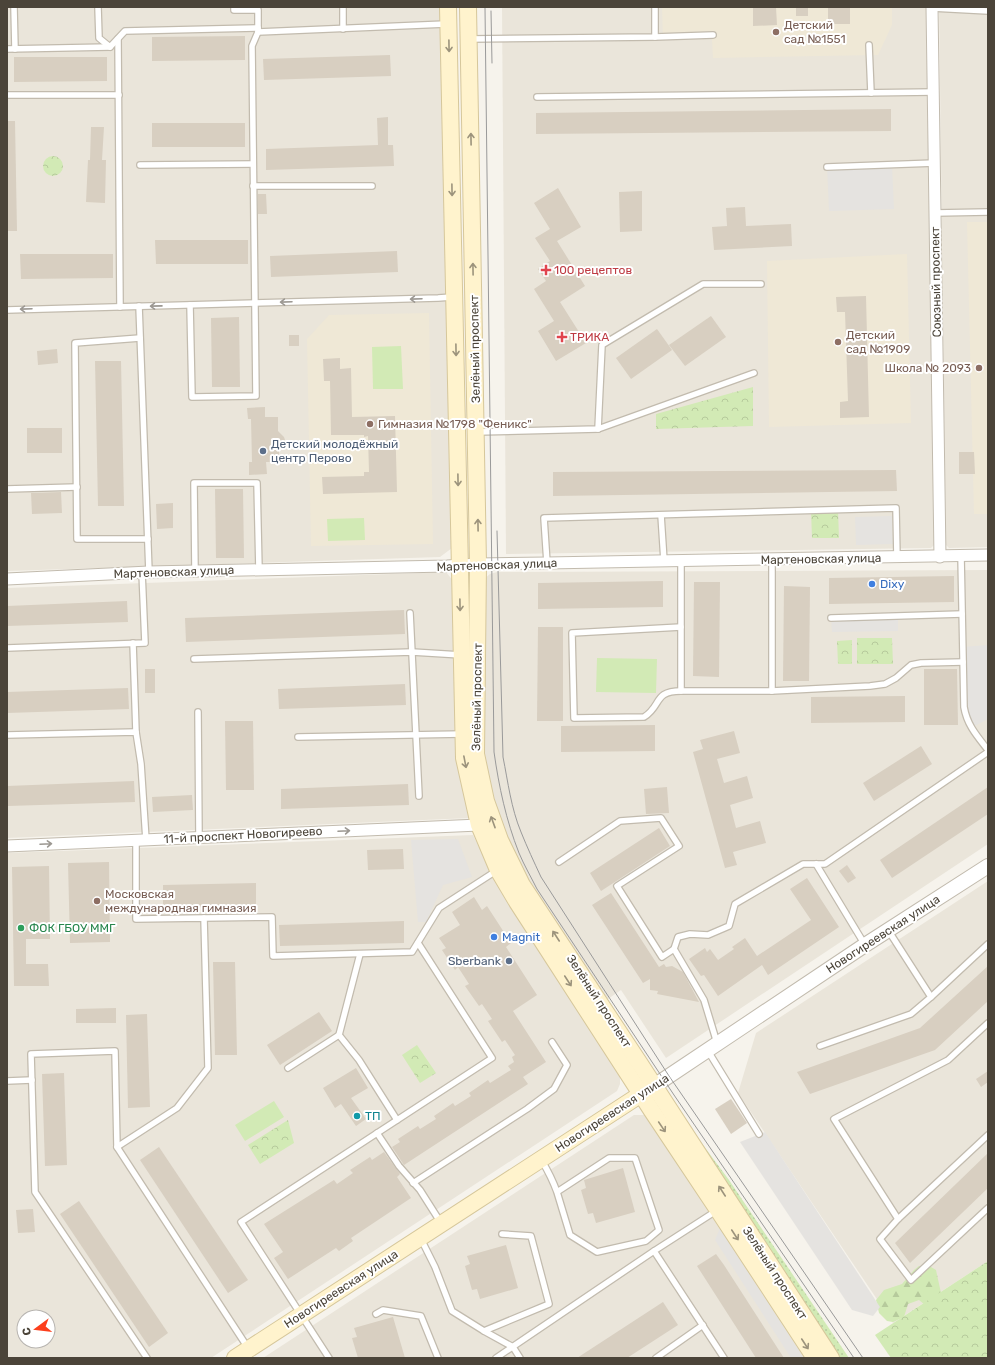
<svg xmlns="http://www.w3.org/2000/svg" width="995" height="1365" viewBox="0 0 995 1365" font-family="Rubik,sans-serif">
<style>
.residential{fill:#eae5da;fill-rule:evenodd}
.education{fill:#efe8d6}
.grass{fill:url(#grass-dots)}
.forest{fill:url(#forest-firs)}
.park{fill:url(#park-crowns)}
.pitch{fill:#d2eab5}
.parking{fill:#e5e3e0}
.building{fill:#d8cfc1}
.lines{fill:none;stroke-linecap:round;stroke-linejoin:round}
.service-casing{stroke:#c2bbae;stroke-width:8}
.minor-casing{stroke:#c2bbae;stroke-width:13}
.tertiary-casing{stroke:#c2bbae;stroke-width:16}
.secondary-casing{stroke:#d6c79b;stroke-width:18}
.service{stroke:#fff;stroke-width:5.5}
.minor{stroke:#fff;stroke-width:11}
.tertiary{stroke:#fff;stroke-width:14}
.secondary{stroke:#fff3cd;stroke-width:16}
.tram{stroke:#9a9a9a;stroke-width:1}
.oneway{stroke:#9c937c}
.oneway2{stroke:#9c9892}
.education-dot{fill:#8d6e63;stroke:#fff;stroke-width:1.5}
.health-dot{fill:#e0444e;stroke:#fff;stroke-width:1.5}
.service-dot{fill:#5c6f8a;stroke:#fff;stroke-width:1.5}
.shop-dot{fill:#3f7fe0;stroke:#fff;stroke-width:1.5}
.leisure-dot{fill:#2e9e5b;stroke:#fff;stroke-width:1.5}
.culture-dot{fill:#0f9aa8;stroke:#fff;stroke-width:1.5}
.labels{text-anchor:middle;stroke-width:4;stroke-linejoin:round;paint-order:stroke}
.education-label{font-size:12px;fill:#785e54;stroke:#fff;text-anchor:start}
.health-label{font-size:12px;fill:#be3a42;stroke:#fff;text-anchor:start}
.street-label{font-size:12px;fill:#4b4439;stroke:#fff}
.service-label{font-size:12px;fill:#4e5e75;stroke:#fff;text-anchor:start}
.shop-label{font-size:12px;fill:#366cbe;stroke:#fff;text-anchor:start}
.leisure-label{font-size:12px;fill:#27864d;stroke:#fff;text-anchor:start}
.culture-label{font-size:12px;fill:#0d838f;stroke:#fff;text-anchor:start}
</style>
<defs>
<pattern id="grass-dots" width="8" height="8" patternUnits="userSpaceOnUse"><rect width="8" height="8" fill="#d2eab5"/><path d="M2 2h.1M6 6h.1" fill="none" stroke="#b6ca9c" stroke-width="1.8" stroke-linecap="round"/></pattern>
<pattern id="forest-firs" width="22" height="20" patternUnits="userSpaceOnUse"><rect width="22" height="20" fill="#d2eab5"/><path d="M5 1l3.5 6h-7zM16 11l3.5 6h-7z" fill="#b6ca9c"/></pattern>
<pattern id="park-crowns" width="20" height="18" patternUnits="userSpaceOnUse"><rect width="20" height="18" fill="#d2eab5"/><path d="M2 6a3 3 0 1 1 6 0M12 15a3 3 0 1 1 6 0" fill="none" stroke="#b6ca9c"/></pattern>
</defs>
<rect width="100%" height="100%" fill="#f6f3ec"/>
<g class="residential">
<path d="M7 7H441L452 548 440 557 7 571Z"/>
<path d="M502 7H926L934 545 931 548 506 554Z"/>
<path d="M939 7H988V547L949 548 946 545Z"/>
<path d="M988 570V844L666 1058 621 990 605 1001 524 876 502 830 490 787 482 739 484 579 490 574 497 572Z"/>
<path d="M446 572 454 582 456 754 471 818 7 838V588Z"/>
<path d="M473 835 497 884 620 1077V1084L617 1091 211 1358H7V853ZM24 1317H48V1341H24Z"/>
<path d="M988 881V1261L893 1323 738 1093 756 1033Z"/>
<path d="M634 1115H645L808 1358H263Z"/>
</g>
<g class="education">
<path d="M662 7H892V25L878 55 713 58 712 39 663 40Z"/>
<path d="M967 222H988V514H974Z"/>
<path d="M907 254 911 423 769 427 767 261Z"/>
<path d="M429 313 433 544 311 546 307 339 329 315Z"/>
</g>
<path class="grass" d="M674 1106 729 1180 849 1358H837Z"/>
<path class="forest" d="M919 1266 931 1267 936 1270 941 1293 988 1358 919 1300 908 1304 904 1317 893 1322 887 1321 879 1313 876 1300 884 1290 902 1284 914 1270Z"/>
<g class="park">
<circle cx="53" cy="166" r="10"/>
<path d="M753 387V426L656 429V414Z"/>
<path d="M838 510 839 538H812L811 511Z"/>
<path d="M857 638H892L893 664H857Z"/>
<path d="M852 640V664H838L837 641Z"/>
<path d="M417 1045 436 1073 420 1083 402 1055Z"/>
<path d="M288 1120 294 1143 260 1164 248 1145Z"/>
<path d="M988 1261V1358H891L875 1335Z"/>
</g>
<g class="pitch">
<path d="M401 346 403 389H373L372 347Z"/>
<path d="M364 518 365 540 328 541 327 519Z"/>
<path d="M597 658 657 659 656 693 596 692Z"/>
<path d="M274 1101 284 1117 245 1141 235 1125Z"/>
</g>
<g class="parking">
<path d="M892 165 894 209 829 211 827 167Z"/>
<path d="M892 516 893 544 856 545 855 517Z"/>
<path d="M898 616V631L832 632 831 618Z"/>
<path d="M988 645V719L971 728 966 717 962 647Z"/>
<path d="M458 839 472 877 443 885 426 922H418L411 840Z"/>
<path d="M765 1132 880 1307 873 1316 852 1310 740 1142Z"/>
<path d="M720 1228 804 1358H791L715 1240Z"/>
</g>
<g class="building">
<path d="M753 7H776L777 25 753 26Z"/>
<rect x="796" y="7" width="12" height="9"/>
<rect x="828" y="7" width="22" height="17"/>
<path d="M245 36V60L152 61V37Z"/>
<path d="M390 55 391 76 264 80 263 59Z"/>
<path d="M14 57H107V81L14 82Z"/>
<path d="M891 109V131L536 134V113Z"/>
<path d="M388 117V145H393L394 166 266 170V149L378 145 377 118Z"/>
<path d="M7 121H15L17 231H7Z"/>
<rect x="152" y="123" width="93" height="24"/>
<path d="M91 127H104L102 160H106L105 203 86 202 88 160H90Z"/>
<path d="M558 188 581 227 557 241 585 286 560 302 586 343 556 361 538 331 554 321 534 289 546 281 538 269 550 261 535 238 550 229 534 203Z"/>
<path d="M642 191V231L620 232 619 192Z"/>
<path d="M258 194H266L267 214H258Z"/>
<path d="M745 207 746 226 791 224 792 246 714 250 712 227 727 226 726 208Z"/>
<path d="M155 240H248V264H156Z"/>
<path d="M397 251 398 272 271 277 270 256Z"/>
<path d="M20 254H113V278L21 279Z"/>
<path d="M866 296 869 417 840 418V402L848 401 845 312H837L836 297Z"/>
<path d="M711 316 726 337 685 366 669 345Z"/>
<path d="M239 317 240 387H212L211 318Z"/>
<path d="M657 329 672 350 631 379 616 358Z"/>
<rect x="289" y="335" width="10" height="11"/>
<path d="M57 349 58 363 38 365 37 351Z"/>
<path d="M340 358V369L351 368 352 417 395 416 397 492 323 494 322 477 364 476V472H369L368 436 364 437V435H331L330 381H324L323 359Z"/>
<path d="M95 361H121L124 506H98Z"/>
<path d="M265 407V417H278V431L284 437 285 440 284 443 279 449V462H266L267 474 249 475V462H252L251 419H248L247 408Z"/>
<rect x="27" y="428" width="35" height="25"/>
<path d="M959 452H974L975 474H959Z"/>
<path d="M896 470 897 491 553 496V472Z"/>
<path d="M215 489H243L244 558H216Z"/>
<path d="M61 492 62 513 32 514 31 493Z"/>
<path d="M173 503V528L157 529 156 504Z"/>
<path d="M954 576V602L829 604V578Z"/>
<path d="M663 581V607L538 609V583Z"/>
<path d="M694 582H720L719 677 693 676Z"/>
<path d="M784 586 810 587 809 681H783Z"/>
<path d="M127 601 128 622 7 626V606Z"/>
<path d="M404 610 405 634 186 642 185 618Z"/>
<path d="M538 627H563V721H537Z"/>
<rect x="145" y="669" width="10" height="24"/>
<path d="M924 669H957L958 725H924Z"/>
<path d="M405 684 406 705 279 709 278 689Z"/>
<path d="M128 688 129 709 7 713V692Z"/>
<path d="M905 696V722L811 723V697Z"/>
<path d="M225 721H253L254 790H226Z"/>
<path d="M655 725V751L561 752V726Z"/>
<path d="M734 731 740 753 717 759 724 783 747 776 753 798 730 805 736 828 760 821 766 843 733 852 737 865 725 868 693 752 703 749 700 740Z"/>
<path d="M921 746 932 764 874 801 863 783Z"/>
<path d="M134 781 135 802 8 806 7 786Z"/>
<path d="M408 784 409 805 281 809V789Z"/>
<path d="M667 787 669 813 646 814 644 789Z"/>
<path d="M988 787V814L892 878 880 860Z"/>
<path d="M192 795 193 810 153 812 152 797Z"/>
<path d="M659 828 670 846 601 891 590 873Z"/>
<path d="M403 849 404 869 368 870 367 850Z"/>
<path d="M109 862 110 942 70 943 68 863Z"/>
<path d="M847 865 856 878 848 883 839 871Z"/>
<path d="M49 866 50 939H26V964H48L49 986H14L12 867Z"/>
<path d="M807 878 839 927 768 975 762 965 718 996 704 975 701 976 689 959 705 948 707 952 710 949 718 960 734 949 732 947 745 938 757 956 811 920 790 889Z"/>
<path d="M256 883V906L163 908V885Z"/>
<path d="M611 893 659 967 664 964 666 967 672 966 683 972 699 1002 657 994 658 991 650 990V979L643 983 592 905Z"/>
<path d="M474 897 482 910 487 906 511 943 506 947 537 995 513 1011 546 1062 523 1077 528 1084 404 1165 392 1147 400 1142 398 1139 418 1126 420 1129 436 1119 434 1116 453 1103 455 1106 471 1096 469 1093 488 1080 490 1083 511 1070 508 1066 514 1062 512 1057 515 1055 505 1040 502 1042 488 1021 492 1019 482 1004 479 1006 465 986 469 984 458 967 455 970 442 950 446 948 439 938 460 925 452 912Z"/>
<path d="M404 921V943L280 946 279 925Z"/>
<path d="M213 962H235L237 1055H215Z"/>
<path d="M988 966V1001L935 1050 810 1094 797 1072 920 1028Z"/>
<path d="M116 1008V1023H76V1009Z"/>
<path d="M319 1012 332 1031 280 1065 267 1045Z"/>
<path d="M147 1014 150 1107 128 1108 126 1015Z"/>
<path d="M356 1068 368 1088 351 1098 366 1119 356 1126 341 1104 335 1108 323 1088Z"/>
<path d="M988 1071V1082L981 1087 976 1079Z"/>
<path d="M64 1073 67 1165 45 1166 42 1074Z"/>
<path d="M731 1099 747 1123 731 1134 715 1109Z"/>
<path d="M159 1147 248 1280 228 1293 140 1160Z"/>
<path d="M384 1152 400 1174 397 1177 411 1198 351 1238 353 1241 339 1251 336 1248 288 1279 274 1258 283 1252 264 1224 334 1180 337 1184 353 1173 350 1170 370 1157 372 1160Z"/>
<path d="M988 1153V1188L910 1263 895 1243Z"/>
<path d="M623 1168 635 1212 596 1223 593 1213 588 1214 581 1190 586 1188 584 1180Z"/>
<path d="M79 1201 168 1333 149 1347 60 1214Z"/>
<path d="M33 1209 35 1232 18 1233 16 1210Z"/>
<path d="M506 1245 518 1288 480 1299 477 1289 472 1290 465 1266 470 1264 467 1256Z"/>
<path d="M716 1254 724 1265 784 1358H756L697 1266Z"/>
<path d="M663 1302 678 1325 627 1358H577Z"/>
<path d="M393 1317 405 1358H358L352 1338 357 1337 354 1328Z"/>
</g>
<g class="lines">
<defs>
<g id="service">
<path d="M14 7 15 49"/>
<path d="M98 7 99 38 110 47 125 31 258 28"/>
<path d="M234 7V10H258V32L446 24"/>
<path d="M343 7V29"/>
<path d="M932 8 988 11"/>
<path d="M655 37V7"/>
<path d="M118 39 120 307"/>
<path d="M470 39 655 37 713 35"/>
<path d="M869 45 871 93"/>
<path d="M7 49 110 47"/>
<path d="M7 95H119"/>
<path d="M537 97 934 92"/>
<path d="M140 165 253 164"/>
<path d="M827 167 935 163"/>
<path d="M253 186H372"/>
<path d="M935 213 988 212"/>
<path d="M190 305 192 397 256 396 252 46 258 32"/>
<path d="M139 306 149 572"/>
<path d="M7 310 438 298 452 297"/>
<path d="M140 338 75 343 77 539H148"/>
<path d="M598 429 602 345 703 284H761"/>
<path d="M476 432 598 429 754 373"/>
<path d="M7 489 77 487"/>
<path d="M661 515 664 561"/>
<path d="M961 556 964 707C967 725 977 736 988 750"/>
<path d="M681 561V691H772V559"/>
<path d="M547 563 544 518 896 508 897 558"/>
<path d="M195 571 194 483H257L259 570"/>
<path d="M410 613 419 796"/>
<path d="M831 618 962 614"/>
<path d="M681 627 572 633 574 718 644 717C662 706 653 691 681 691"/>
<path d="M133 643 136 732"/>
<path d="M7 648 145 643 142 572"/>
<path d="M194 659 412 652 461 655"/>
<path d="M772 691 870 686 885 684 896 678 911 665 921 663 963 662"/>
<path d="M198 712 199 837"/>
<path d="M7 735 136 732 141 764 146 840"/>
<path d="M298 737 463 734"/>
<path d="M559 862 620 821 661 818 679 846 617 886 662 957 674 949 678 937 690 934 708 935 729 926 735 904 803 864H825L988 752"/>
<path d="M816 864 865 945"/>
<path d="M204 918 272 917 273 956 412 952 439 908 496 871"/>
<path d="M674 949 704 1000 717 1043"/>
<path d="M931 997 988 944"/>
<path d="M339 1035 359 1060 397 1120"/>
<path d="M820 1046 911 1014 931 997 888 930"/>
<path d="M708 1051 759 1134"/>
<path d="M288 1068 339 1035 360 954"/>
<path d="M7 1081 32 1080"/>
<path d="M377 1133 399 1166 420 1190 441 1223"/>
<path d="M988 1135 898 1219 880 1239 911 1280 988 1208"/>
<path d="M117 1147 177 1108 208 1068 204 918 136 919V840"/>
<path d="M542 1161C548 1171 553 1181 557 1192L570 1235 597 1252 646 1241 659 1230 635 1158H609L557 1192"/>
<path d="M413 1183 527 1109 554 1089 567 1065 552 1042"/>
<path d="M716 1211 654 1251 724 1358"/>
<path d="M898 1219 834 1119 948 1060 988 1023"/>
<path d="M421 1239 435 1267 452 1311 484 1331 549 1304 531 1236 502 1234"/>
<path d="M376 1314 383 1310 421 1316 438 1358"/>
<path d="M484 1331 513 1347 520 1358"/>
<path d="M147 1358 35 1192 31 1054 115 1051 117 1147 248 1348"/>
<path d="M329 1358 241 1222 492 1058 418 943"/>
<path d="M496 1358 654 1251"/>
<path d="M656 1358 703 1325"/>
</g>
<g id="minor">
<path d="M932 7 940 557"/>
<path d="M7 579 149 572 447 566 478 564 547 563 988 555"/>
<path d="M7 846 479 825"/>
</g>
<path id="tertiary" d="M654 1086 865 945 988 866"/>
<g id="secondary">
<path d="M448 7 464 758 479 825 498 870 517 902 652 1111 718 1210 815 1358"/>
<path d="M468 7 478 564 476 754 486 801 500 840 522 885 640 1064 831 1358"/>
<path d="M235 1358 649 1089"/>
</g>
</defs>
<use href="#service" class="service-casing"/>
<use href="#minor" class="minor-casing"/>
<use href="#tertiary" class="tertiary-casing"/>
<use href="#secondary" class="secondary-casing"/>
<use href="#service" class="service"/>
<use href="#minor" class="minor"/>
<use href="#tertiary" class="tertiary"/>
<use href="#secondary" class="secondary"/>
<g class="tram">
<path d="M485 7 494 752C499 787 506 820 519 853 524 865 531 877 537 889L674 1095 854 1358"/>
<path d="M491 11 492 63"/>
<path d="M497 531 503 757C508 782 511 808 521 832 527 847 534 862 541 877L669 1076 863 1358"/>
</g>
</g>
<defs><path id="oneway-shaft" d="M-6 0H5M1.5-3L5.5 0L1.5 3" fill="none" stroke-width="1.6" stroke-linecap="round" stroke-linejoin="round"/></defs>
<g class="oneway">
<use href="#oneway-shaft" transform="translate(449 46) rotate(89)"/>
<use href="#oneway-shaft" transform="translate(471 139) rotate(-91)"/>
<use href="#oneway-shaft" transform="translate(452 190) rotate(89)"/>
<use href="#oneway-shaft" transform="translate(473 269) rotate(-91)"/>
<use href="#oneway-shaft" transform="translate(456 350) rotate(89)"/>
<use href="#oneway-shaft" transform="translate(458 480) rotate(89)"/>
<use href="#oneway-shaft" transform="translate(478 525) rotate(-91)"/>
<use href="#oneway-shaft" transform="translate(460 605) rotate(89)"/>
<use href="#oneway-shaft" transform="translate(465 762) rotate(79)"/>
<use href="#oneway-shaft" transform="translate(493 822) rotate(-110)"/>
<use href="#oneway-shaft" transform="translate(556 936) rotate(-123)"/>
<use href="#oneway-shaft" transform="translate(568 981) rotate(57)"/>
<use href="#oneway-shaft" transform="translate(662 1127) rotate(56)"/>
<use href="#oneway-shaft" transform="translate(722 1191) rotate(-123)"/>
<use href="#oneway-shaft" transform="translate(735 1235) rotate(57)"/>
<use href="#oneway-shaft" transform="translate(805 1344) rotate(57)"/>
</g>
<g class="oneway2">
<use href="#oneway-shaft" transform="translate(416 299) rotate(178)"/>
<use href="#oneway-shaft" transform="translate(286 302) rotate(178)"/>
<use href="#oneway-shaft" transform="translate(156 306) rotate(179)"/>
<use href="#oneway-shaft" transform="translate(26 309) rotate(178)"/>
<use href="#oneway-shaft" transform="translate(344 831) rotate(-3)"/>
<use href="#oneway-shaft" transform="translate(46 844) rotate(-3)"/>
</g>
<g class="education-dot">
<circle cx="776" cy="32" r="4"/>
<circle cx="838" cy="342" r="4"/>
<circle cx="979" cy="368" r="4"/>
<circle cx="370" cy="424" r="4"/>
<circle cx="97" cy="901" r="4"/>
</g>
<g class="health-dot">
<path d="M544 264h4v4h4v4h-4v4h-4v-4h-4v-4h4z"/>
<path d="M560 331h4v4h4v4h-4v4h-4v-4h-4v-4h4z"/>
</g>
<g class="service-dot">
<circle cx="263" cy="451" r="4"/>
<circle cx="509" cy="961" r="4"/>
</g>
<g class="shop-dot">
<circle cx="872" cy="584" r="4"/>
<circle cx="494" cy="937" r="4"/>
</g>
<circle class="leisure-dot" cx="21" cy="928" r="4"/>
<circle class="culture-dot" cx="357" cy="1116" r="4"/>
<g class="labels">
<g class="education-label">
<text x="784" y="29">Детский<tspan x="784" dy="14">сад №1551</tspan></text>
<text x="846" y="339">Детский<tspan x="846" dy="14">сад №1909</tspan></text>
<text x="971" y="372" text-anchor="end">Школа № 2093</text>
<text x="378" y="428">Гимназия №1798 "Феникс"</text>
<text x="105" y="898">Московская<tspan x="105" dy="14">международная гимназия</tspan></text>
</g>
<g class="health-label">
<text x="554" y="274">100 рецептов</text>
<text x="570" y="341">ТРИКА</text>
</g>
<g class="street-label">
<text transform="translate(936 282) rotate(-91)" y="4">Союзный проспект</text>
<text transform="translate(475 349) rotate(-91)" y="4">Зелёный проспект</text>
<text transform="translate(821 559) rotate(-1)" y="4">Мартеновская улица</text>
<text transform="translate(497 565) rotate(-2)" y="4">Мартеновская улица</text>
<text transform="translate(174 572) rotate(-2)" y="4">Мартеновская улица</text>
<text transform="translate(477 697) rotate(-89)" y="4">Зелёный проспект</text>
<text transform="translate(243 835) rotate(-3)" y="4">11-й проспект Новогиреево</text>
<text transform="translate(883 934) rotate(-33)" y="4">Новогиреевская улица</text>
<text transform="translate(599 1001) rotate(57)" y="4">Зелёный проспект</text>
<text transform="translate(612 1113) rotate(-33)" y="4">Новогиреевская улица</text>
<text transform="translate(775 1273) rotate(57)" y="4">Зелёный проспект</text>
<text transform="translate(341 1289) rotate(-33)" y="4">Новогиреевская улица</text>
</g>
<g class="service-label">
<text x="271" y="448">Детский молодёжный<tspan x="271" dy="14">центр Перово</tspan></text>
<text x="501" y="965" text-anchor="end">Sberbank</text>
</g>
<g class="shop-label">
<text x="880" y="588">Dixy</text>
<text x="502" y="941">Magnit</text>
</g>
<g class="leisure-label">
<text x="29" y="932">ФОК ГБОУ ММГ</text>
</g>
<g class="culture-label">
<text x="365" y="1120">ТП</text>
</g>
</g>
<rect width="995" height="1365" fill="none" stroke="#4b4439" stroke-width="16"/>
<g transform="translate(36 1329) rotate(255)"><circle r="19" fill="#ffffff" stroke="#b7b4b0"/>
<path d="M0-3L7 15L0 10L-7 15Z" fill="#fc3f1d"/>
<text y="-6" font-size="11" font-weight="bold" text-anchor="middle" fill="#4b4439">С</text>
</g>
</svg>
